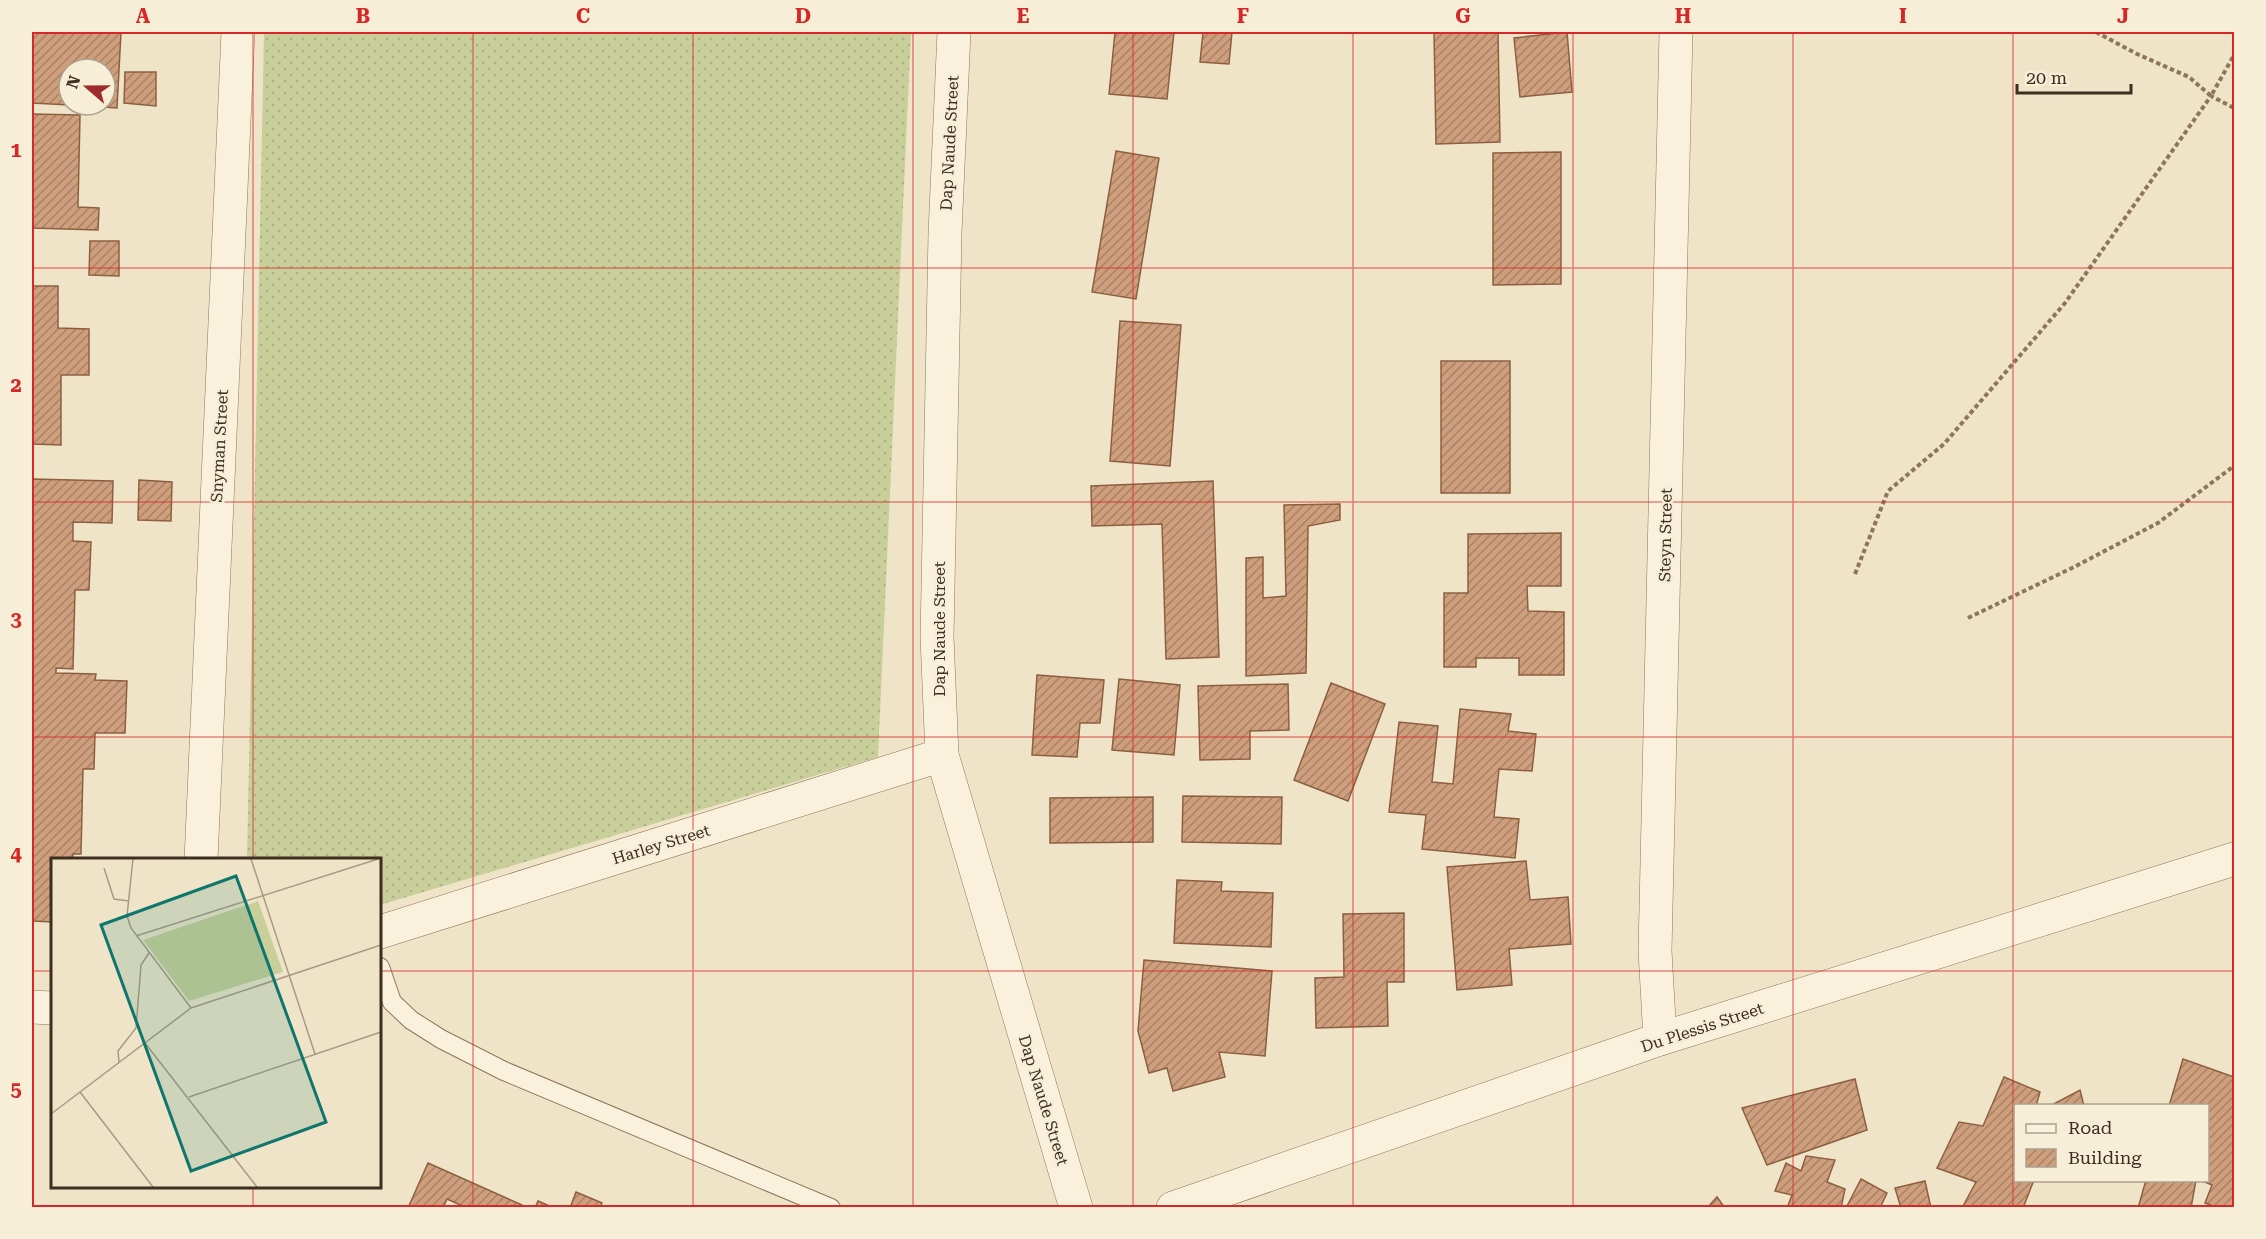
<svg xmlns="http://www.w3.org/2000/svg" width="2266" height="1239" viewBox="0 0 2266 1239" font-family="'Roboto Serif',serif">
<style>
.grass{fill:url(#grass-dots)}
.building{fill:url(#building-hatch);stroke:#8d5f41;stroke-width:1.5}
.lines{fill:none;stroke-linecap:round;stroke-linejoin:round}
.service-casing{stroke:#8d765c;stroke-width:20}
.minor-casing{stroke:#8d765c;stroke-width:34}
.path{stroke:#8d765c;stroke-width:4;stroke-dasharray:4.5 3;stroke-linecap:butt}
.service{stroke:#faf1dc;stroke-width:18}
.minor{stroke:#faf1dc;stroke-width:33}
.grid{fill:none;stroke:#d62828;stroke-width:1.5;stroke-opacity:0.55}
.labels{text-anchor:middle;stroke-width:5;stroke-linejoin:round;paint-order:stroke}
.street-label{font-size:16px;fill:#3d2e20;stroke:#f7eed8}
.inset-road{fill:none;stroke:#a89b85;stroke-width:1.5}
.view{fill:#0f766e;fill-opacity:0.15;stroke:#0f766e;stroke-width:3}
.inset-edge{fill:none;stroke:#3d2e20;stroke-width:3}
.neatline{fill:none;stroke:#d62828;stroke-width:2}
.grid-label{font-size:20px;text-anchor:middle;font-weight:bold;fill:#d62828}
</style>
<defs>
<pattern id="grass-dots" width="8" height="8" patternUnits="userSpaceOnUse" patternTransform="scale(1.5)"><rect width="8" height="8" fill="#c9cf9b"/><path d="M2 2h.1M6 6h.1" fill="none" stroke="#aeb285" stroke-width="1.8" stroke-linecap="round"/></pattern>
<pattern id="building-hatch" width="6" height="6" patternUnits="userSpaceOnUse" patternTransform="scale(1.5)"><rect width="6" height="6" fill="#cf9f7d"/><path d="M-1 1l2-2M0 6l6-6M5 7l2-2" fill="none" stroke="#a98266"/></pattern>
</defs>
<rect width="100%" height="100%" fill="#f0e4c8"/>
<path class="grass" d="M264 32H911L878 757 380 905V860L247 859Z"/>
<g class="building">
<path d="M32 32H121L117 108 72 105H105V69H69V105L32 103Z"/>
<path d="M1115 32H1174L1167 99 1109 94Z"/>
<path d="M1203 32H1232L1229 64 1200 62Z"/>
<path d="M1434 32H1498L1500 142 1436 144Z"/>
<path d="M1567 32 1572 92 1520 97 1514 38Z"/>
<path d="M125 72H156V106L124 103Z"/>
<path d="M32 114 80 115 78 207 99 208 98 230 32 228Z"/>
<path d="M1116 151 1159 158 1136 299 1092 292Z"/>
<path d="M1561 152V284L1493 285V153Z"/>
<path d="M90 241H119V276L89 275Z"/>
<path d="M32 286H58V328L89 329V375H61V445L32 444Z"/>
<path d="M1120 321 1181 325 1170 466 1110 461Z"/>
<rect x="1441" y="361" width="69" height="132"/>
<path d="M32 479 113 481 112 523 73 522V541L91 542 89 590H75L73 669 56 668V673L96 674 95 680 127 681 125 733H95L94 769H83L81 854H73L72 860H52V922L33 921Z"/>
<path d="M139 480 172 482 171 521 138 520Z"/>
<path d="M1213 481 1219 657 1166 659 1162 524 1092 526 1091 486Z"/>
<path d="M1340 504V520L1308 526 1306 673 1246 676V558L1263 557V598L1286 596 1284 505Z"/>
<path d="M1561 533V586H1527L1528 611 1564 612V675H1519V658H1476V667H1444V593H1468V534Z"/>
<path d="M1037 675 1104 680 1100 723H1080L1077 757 1032 755Z"/>
<path d="M1119 679 1180 685 1174 755 1112 750Z"/>
<path d="M1331 683 1385 704 1348 801 1294 780Z"/>
<path d="M1288 684 1289 730 1250 731V759L1200 760 1198 686Z"/>
<path d="M1460 709 1511 714 1508 731 1536 734 1532 771 1499 769 1494 817 1519 819 1515 858 1422 849 1426 815 1389 812 1399 722 1438 726 1432 782 1453 784Z"/>
<path d="M1183 796 1282 797 1281 844 1182 842Z"/>
<path d="M1153 797V842L1050 843V798Z"/>
<path d="M1526 861 1530 900 1568 897 1571 944 1509 949 1512 985 1457 990 1447 867Z"/>
<path d="M1177 880 1222 882 1221 891 1273 893 1271 947 1174 943Z"/>
<path d="M1404 913V982H1387L1388 1026 1316 1028 1315 978 1344 977 1343 914Z"/>
<path d="M1144 960 1272 971 1265 1056 1219 1052 1225 1077 1173 1091 1167 1068 1149 1073 1138 1031Z"/>
<path d="M2183 1059 2234 1077V1202L2232 1208H2218L2205 1203 2212 1185 2200 1180H2208V1106H2169Z"/>
<path d="M2004 1077 2040 1092 2036 1106H2016V1180H2034L2023 1208H1962L1976 1182 1937 1168 1959 1122 1983 1126Z"/>
<path d="M1855 1079 1867 1130 1767 1165 1742 1108Z"/>
<path d="M2080 1090 2084 1106H2050Z"/>
<path d="M1806 1156 1835 1160 1827 1182 1845 1189 1841 1208H1787L1792 1195 1775 1191 1786 1163 1801 1171Z"/>
<path d="M428 1163 522 1205 521 1208H467L447 1199 443 1208H408Z"/>
<path d="M1861 1179 1887 1193 1880 1208H1846Z"/>
<path d="M2146 1180H2196L2191 1208H2138Z"/>
<path d="M1925 1181 1931 1208H1901L1895 1188Z"/>
<path d="M576 1192 602 1203 600 1208H570Z"/>
<path d="M1717 1197 1725 1208H1707Z"/>
<path d="M538 1201 554 1208H535Z"/>
</g>
<g class="lines">
<defs>
<path id="service" d="M380 967 392 1002 411 1020 441 1039 504 1071 831 1208"/>
<g id="minor">
<path d="M954 32 945 233 937 637 942 755 1076 1208"/>
<path d="M201 860 238 32"/>
<path d="M380 932 942 755"/>
<path d="M32 1007 52 1008"/>
<path d="M1660 1039 1655 951 1676 32"/>
<path d="M1173 1208 1660 1039 2234 859"/>
</g>
</defs>
<use href="#service" class="service-casing"/>
<use href="#minor" class="minor-casing"/>
<g class="path">
<path d="M2096 32 2137 54 2189 77 2211 96 2234 55"/>
<path d="M1855 574 1888 491 1944 444 2065 303 2211 96 2234 108"/>
<path d="M1968 618 2074 567 2158 523 2234 466"/>
</g>
<use href="#service" class="service"/>
<use href="#minor" class="minor"/>
</g>
<path class="grid" d="M253 32V860M473 32V1208M693 32V1208M913 32V1208M1133 32V1208M1353 32V1208M1573 32V1208M1793 32V1208M2013 32V1208M32 268H2234M32 502H2234M32 737H2234M32 971H52M380 971H2234M253 1186V1208"/>
<g class="labels">
<g class="street-label">
<text transform="translate(949 143) rotate(-87)" y="6">Dap Naude Street</text>
<text transform="translate(219 446) rotate(-87)" y="6">Snyman Street</text>
<text transform="translate(1665 535) rotate(-89)" y="6">Steyn Street</text>
<text transform="translate(939 629) rotate(-90)" y="6">Dap Naude Street</text>
<text transform="translate(661 844) rotate(-17)" y="6">Harley Street</text>
<text transform="translate(1702 1027) rotate(-18)" y="6">Du Plessis Street</text>
<text transform="translate(1044 1100) rotate(73)" y="6">Dap Naude Street</text>
</g>
</g>
<g transform="translate(51 858)">
<rect width="330" height="330" fill="#f0e4c8"/>
<path d="M207 43 232 114 138 143 92 82Z" fill="#c9cf9b"/>
<path class="inset-road" d="M82 1 76 58 80 70 140 150M200 1 264 196M53 10 63 41 78 43M85 78 327 1M94 185 206 329M68 204 67 193 85 170 90 107 98 95M29 234 102 329M138 239 330 174M0 256 140 150 330 87"/>
<path class="view" d="M185 18 275 264 140 313 50 67Z"/>
<rect width="330" height="330" class="inset-edge"/>
</g>
<rect width="2266" height="1239" fill="none" stroke="#f7eed8" stroke-width="66"/>
<rect x="2014" y="1104" width="195" height="78" fill="#f7eed8" stroke="#ada18e" stroke-width="1.5"/>
<rect x="2026" y="1124" width="30" height="9" fill="#faf1dc" stroke="#ada18e" stroke-width="1.5"/>
<text x="2068" y="1134" font-size="18" fill="#3d2e20">Road</text>
<rect x="2026" y="1149" width="30" height="18" fill="url(#building-hatch)" stroke="#ada18e" stroke-width="1.5"/>
<text x="2068" y="1164" font-size="18" fill="#3d2e20">Building</text>
<g transform="translate(87 87) rotate(290)"><circle r="28" fill="#f7eed8" stroke="#ada18e" stroke-width="1.5"/>
<path d="M0-4.5L10 22L0 15L-10 22Z" fill="#9e2a2b"/>
<text y="-9" font-size="16" font-weight="bold" text-anchor="middle" fill="#3d2e20">N</text>
</g>
<path d="M2017 84v9h114v-9" fill="none" stroke="#3d2e20" stroke-width="3"/>
<text x="2026" y="84" font-size="18" fill="#3d2e20" stroke="#f7eed8" stroke-width="4.5" paint-order="stroke">20 m</text>
<rect x="33" y="33" width="2200" height="1173" class="neatline"/>
<g class="grid-label">
<text x="143" y="23">A</text>
<text x="363" y="23">B</text>
<text x="583" y="23">C</text>
<text x="803" y="23">D</text>
<text x="1023" y="23">E</text>
<text x="1243" y="23">F</text>
<text x="1463" y="23">G</text>
<text x="1683" y="23">H</text>
<text x="1903" y="23">I</text>
<text x="2123" y="23">J</text>
<text x="16" y="157">1</text>
<text x="16" y="392">2</text>
<text x="16" y="626">3</text>
<text x="16" y="861">4</text>
<text x="16" y="1096">5</text>
</g>
</svg>
